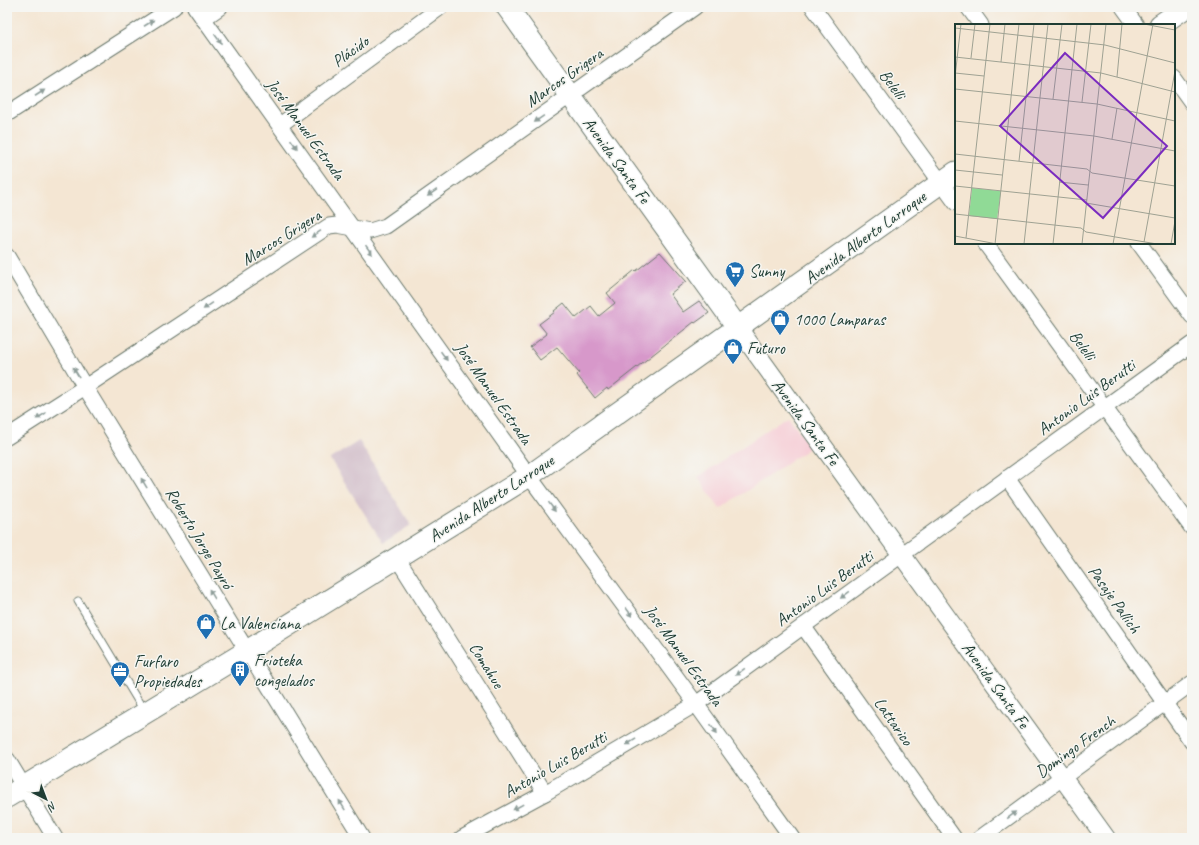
<svg xmlns="http://www.w3.org/2000/svg" width="1199" height="845" viewBox="0 0 1199 845" font-family="Caveat,sans-serif">
<style>
.built{fill:#f6cfd7}
.industrial{fill:#d1bdc9}
.building{fill:#d798ca}
.lines{fill:none;stroke-linecap:round;stroke-linejoin:round}
.service-casing{stroke:#6a786c;stroke-width:9}
.minor-casing{stroke:#6a786c;stroke-width:17}
.tertiary-casing{stroke:#6a786c;stroke-width:20}
.secondary-casing{stroke:#6a786c;stroke-width:23}
.service{stroke:#fff;stroke-width:7}
.minor{stroke:#fff;stroke-width:15}
.tertiary{stroke:#fff;stroke-width:18}
.secondary{stroke:#fff;stroke-width:21}
.oneway{fill:#8f9e9a}
.labels{text-anchor:middle;stroke-width:3;stroke-linejoin:round;paint-order:stroke}
.street-label{font-size:17px;fill:#1f3d34;stroke:#f6f6f2}
.poi-label{font-size:17px;fill:#1f3d34;stroke:#f6f6f2;text-anchor:start}
.inset-road{fill:none;stroke:#9fa293;stroke-width:1}
.view{fill:#7b2cbf;fill-opacity:0.15;stroke:#7b2cbf;stroke-width:2}
.inset-edge{fill:none;stroke:#1f3d34;stroke-width:2}
</style>
<rect width="100%" height="100%" fill="#f6f6f2"/>
<filter id="ink" filterUnits="userSpaceOnUse"><feTurbulence type="fractalNoise" baseFrequency=".025" numOctaves="2"/><feDisplacementMap in="SourceGraphic" scale="8" xChannelSelector="R" yChannelSelector="G"/><feConvolveMatrix kernelMatrix="1 2 1 2 8 2 1 2 1" color-interpolation-filters="sRGB"/></filter>
<filter id="wash" filterUnits="userSpaceOnUse"><feTurbulence type="fractalNoise" baseFrequency=".012" numOctaves="4" result="noise"/><feDisplacementMap in="SourceGraphic" scale="16" xChannelSelector="R" yChannelSelector="G"/><feGaussianBlur stdDeviation="0.9" result="paint"/><feColorMatrix in="noise" values="0 0 0 0 0 0 0 0 0 0 0 0 0 0 0 0 0 1.4 0 .05"/><feComposite in="paint" operator="in"/></filter>
<g filter="url(#wash)">
<rect width="100%" height="100%" fill="#f4e6d3"/>
<path class="built" d="M788 416 811 447 720 509 698 477Z"/>
<path class="industrial" d="M359 441 411 525 383 543 330 459Z"/>
<g id="blocks">
<path class="building" d="M660 252 686 281 670 294 683 312 699 301 709 313 695 323 694 322 608 390 607 388 595 398 577 375 579 373 557 347 540 360 530 347 547 334 539 324 555 312 554 311 564 303 576 318 591 306 599 316 615 303 607 293 635 270 636 271Z"/>
</g>
</g>
<g filter="url(#ink)">
<use href="#blocks" fill-opacity="0" stroke="#6a786c" stroke-width="1"/>
<g class="lines">
<defs>
<path id="service" d="M78 601 144 711"/>
<g id="minor">
<path d="M195 7 529 476 696 704 792 838"/>
<path d="M813 7 956 203"/>
<path d="M968 7 981 25"/>
<path d="M1123 7 1136 25"/>
<path d="M203 19 220 7"/>
<path d="M1174 78 1192 103"/>
<path d="M7 114 174 7"/>
<path d="M280 125 441 7"/>
<path d="M985 243 1192 528"/>
<path d="M1139 243 1192 316"/>
<path d="M7 256 85 387 362 838"/>
<path d="M7 437 85 387 329 226 337 225 370 231 386 226 695 7"/>
<path d="M1007 478 1192 742"/>
<path d="M397 558 545 793"/>
<path d="M803 626 954 838"/>
<path d="M7 759 55 838"/>
<path d="M462 838 545 793 696 704 1192 344"/>
<path d="M980 838 1192 683"/>
</g>
<path id="tertiary" d="M738 328 1106 838"/>
<g id="secondary">
<path d="M507 7 738 328"/>
<path d="M1160 25 1186 7"/>
<path d="M7 797 247 651 529 476 956 172"/>
</g>
</defs>
<use href="#service" class="service-casing"/>
<use href="#minor" class="minor-casing"/>
<use href="#tertiary" class="tertiary-casing"/>
<use href="#secondary" class="secondary-casing"/>
<use href="#service" class="service"/>
<use href="#minor" class="minor"/>
<use href="#tertiary" class="tertiary"/>
<use href="#secondary" class="secondary"/>
</g>
<defs><path id="oneway-solid" d="M-6-.8H1V-3.2L6.5 0L1 3.2V.8H-6Z"/></defs>
<g class="oneway">
<use href="#oneway-solid" transform="translate(149 23) rotate(-33)"/>
<use href="#oneway-solid" transform="translate(218 39) rotate(54)"/>
<use href="#oneway-solid" transform="translate(40 93) rotate(-33)"/>
<use href="#oneway-solid" transform="translate(539 119) rotate(145)"/>
<use href="#oneway-solid" transform="translate(294 144) rotate(55)"/>
<use href="#oneway-solid" transform="translate(432 193) rotate(145)"/>
<use href="#oneway-solid" transform="translate(316 234) rotate(146)"/>
<use href="#oneway-solid" transform="translate(369 250) rotate(55)"/>
<use href="#oneway-solid" transform="translate(208 306) rotate(146)"/>
<use href="#oneway-solid" transform="translate(444 356) rotate(55)"/>
<use href="#oneway-solid" transform="translate(76 372) rotate(-121)"/>
<use href="#oneway-solid" transform="translate(41 416) rotate(148)"/>
<use href="#oneway-solid" transform="translate(144 483) rotate(-121)"/>
<use href="#oneway-solid" transform="translate(552 507) rotate(54)"/>
<use href="#oneway-solid" transform="translate(212 594) rotate(-121)"/>
<use href="#oneway-solid" transform="translate(845 595) rotate(144)"/>
<use href="#oneway-solid" transform="translate(629 612) rotate(54)"/>
<use href="#oneway-solid" transform="translate(740 672) rotate(144)"/>
<use href="#oneway-solid" transform="translate(714 729) rotate(55)"/>
<use href="#oneway-solid" transform="translate(631 742) rotate(149)"/>
<use href="#oneway-solid" transform="translate(342 805) rotate(-122)"/>
<use href="#oneway-solid" transform="translate(518 807) rotate(151)"/>
<use href="#oneway-solid" transform="translate(1012 815) rotate(-36)"/>
</g>
</g>
<defs>
<symbol id="supermarket-pin" viewBox="-11 -11 22 30"><path d="M0 17L-7.5 6A9.5 9.5 0 1 1 7.5 6Z" fill="#1f6fb2" stroke="#f6f6f2"/><path d="M-6-5.5h2.5l.6 2H6L4.5 2H-2.5L-4.4-4H-6ZM-1.5 3.2a1.3 1.3 0 1 0 .1 0ZM3 3.2a1.3 1.3 0 1 0 .1 0Z" fill="#fff"/></symbol>
<symbol id="shop-pin" viewBox="-11 -11 22 30"><path d="M0 17L-7.5 6A9.5 9.5 0 1 1 7.5 6Z" fill="#1f6fb2" stroke="#f6f6f2"/><path d="M-5-2.5h2.3a2.7 3.5 0 0 1 5.4 0H5L5.5 6h-11ZM-1.5-2.5h3a1.5 2.3 0 0 0-3 0Z" fill="#fff"/></symbol>
<symbol id="building-pin" viewBox="-11 -11 22 30"><path d="M0 17L-7.5 6A9.5 9.5 0 1 1 7.5 6Z" fill="#1f6fb2" stroke="#f6f6f2"/><path d="M-4-6H4V6H1V3H-1V6H-4ZM-2.5-4.3h1.7v1.8h-1.7ZM.8-4.3h1.7v1.8H.8ZM-2.5-1h1.7V.8h-1.7ZM.8-1h1.7V.8H.8Z" fill="#fff"/></symbol>
<symbol id="office-pin" viewBox="-11 -11 22 30"><path d="M0 17L-7.5 6A9.5 9.5 0 1 1 7.5 6Z" fill="#1f6fb2" stroke="#f6f6f2"/><path d="M-6-3h4V-5.5h4V-3h4V5H-6ZM-1-4.5V-3h2v-1.5ZM-6 0V1H6V0Z" fill="#fff"/></symbol>
</defs>
<g fill-rule="evenodd">
<use href="#supermarket-pin" x="724" y="260" width="22" height="30"/>
<use href="#shop-pin" x="769" y="308" width="22" height="30"/>
<use href="#shop-pin" x="722" y="337" width="22" height="30"/>
<use href="#shop-pin" x="195" y="612" width="22" height="30"/>
<use href="#building-pin" x="229" y="659" width="22" height="30"/>
<use href="#office-pin" x="109" y="660" width="22" height="30"/>
</g>
<g class="labels">
<g class="street-label">
<text transform="translate(350 51) rotate(-36)" y="6">Plácido</text>
<text transform="translate(564 77) rotate(-35)" y="6">Marcos Grigera</text>
<text transform="translate(893 84) rotate(54)" y="6">Belelli</text>
<text transform="translate(306 129) rotate(54)" y="6">José Manuel Estrada</text>
<text transform="translate(617 160) rotate(54)" y="6">Avenida Santa Fe</text>
<text transform="translate(281 237) rotate(-32)" y="6">Marcos Grigera</text>
<text transform="translate(865 237) rotate(-36)" y="6">Avenida Alberto Larroque</text>
<text transform="translate(1083 345) rotate(54)" y="6">Belelli</text>
<text transform="translate(494 393) rotate(55)" y="6">José Manuel Estrada</text>
<text transform="translate(1086 397) rotate(-36)" y="6">Antonio Luis Berutti</text>
<text transform="translate(806 422) rotate(54)" y="6">Avenida Santa Fe</text>
<text transform="translate(491 498) rotate(-33)" y="6">Avenida Alberto Larroque</text>
<text transform="translate(200 538) rotate(59)" y="6">Roberto Jorge Payró</text>
<text transform="translate(824 588) rotate(-36)" y="6">Antonio Luis Berutti</text>
<text transform="translate(1115 599) rotate(55)" y="6">Pasaje Pallich</text>
<text transform="translate(684 655) rotate(54)" y="6">José Manuel Estrada</text>
<text transform="translate(487 665) rotate(58)" y="6">Comahue</text>
<text transform="translate(996 685) rotate(54)" y="6">Avenida Santa Fe</text>
<text transform="translate(894 721) rotate(55)" y="6">Lattarico</text>
<text transform="translate(1075 746) rotate(-36)" y="6">Domingo French</text>
<text transform="translate(555 764) rotate(-30)" y="6">Antonio Luis Berutti</text>
</g>
<g class="poi-label">
<text x="749" y="277">Sunny</text>
<text x="794" y="325">1000 Lamparas</text>
<text x="747" y="354">Futuro</text>
<text x="220" y="629">La Valenciana</text>
<text x="254" y="666">Frioteka<tspan x="254" dy="20">congelados</tspan></text>
<text x="134" y="667">Furfaro<tspan x="134" dy="20">Propiedades</tspan></text>
</g>
</g>
<g transform="translate(955 24)">
<rect width="220" height="220" fill="#f4e6d3"/>
<path d="M17 164 46 167 42 195 14 192Z" fill="#90da96"/>
<path class="inset-road" d="M189 0 220 6M0 4 150 21 220 39M0 33 146 49 220 68M16 34 20 0M46 38 50 0M0 49 29 52M0 53 6 0M162 53 167 0M0 65 142 80 220 97M98 75 107 0M127 78 136 0M0 97 139 112 220 127M110 109 122 0M157 115 162 84M0 130 132 145 137 149 220 162M64 137 79 0M0 146 47 151M104 158 133 161M0 162 132 176M131 179 220 194M0 190 126 204 131 208 202 220M0 212 42 220M11 214 35 0M189 218 220 47M40 220 64 0M69 220 93 0M98 220 110 109M127 220 151 0M158 220 198 0M216 220 220 197"/>
<path class="view" d="M110 29 212 122 148 194 45 102Z"/>
<rect width="220" height="220" class="inset-edge"/>
</g>
<rect width="1199" height="845" fill="none" stroke="#f6f6f2" stroke-width="24"/>
<g transform="translate(46 799) rotate(138)" stroke="#f6f6f2" stroke-width="3" paint-order="stroke">
<path d="M0-3L7 15L0 10L-7 15Z" fill="#1f3d34"/>
<text y="-6" font-size="11" font-weight="bold" text-anchor="middle" fill="#1f3d34">N</text>
</g>
</svg>
